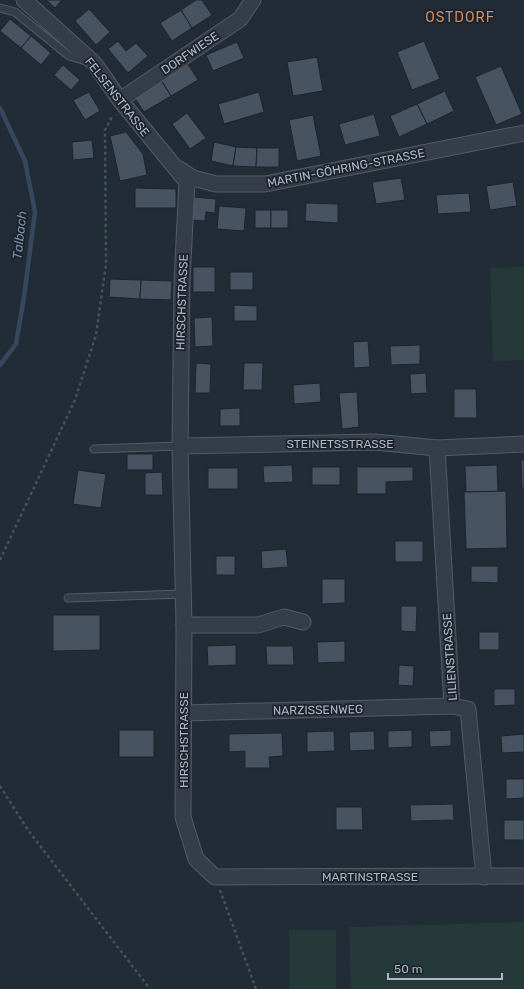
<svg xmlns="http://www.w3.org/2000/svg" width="524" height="989" viewBox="0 0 524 989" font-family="Rubik,sans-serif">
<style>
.green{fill:#253939}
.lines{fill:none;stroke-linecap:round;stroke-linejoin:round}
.stream{stroke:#36485e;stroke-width:4.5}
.building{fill:#485361;stroke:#1c242e}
.service-casing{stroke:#535b65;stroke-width:9}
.minor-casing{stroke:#535b65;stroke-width:17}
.path{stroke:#415456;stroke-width:2.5;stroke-dasharray:3 3;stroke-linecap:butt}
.service{stroke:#353d48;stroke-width:7}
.minor{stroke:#353d48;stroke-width:15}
.labels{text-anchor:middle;stroke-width:3.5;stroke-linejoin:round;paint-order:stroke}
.street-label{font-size:12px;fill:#b0b8c4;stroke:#1b222c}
.water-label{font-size:13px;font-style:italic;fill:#7990ab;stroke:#1b222c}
.quarter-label{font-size:14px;letter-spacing:1px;fill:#ce8c61;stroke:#1b222c}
</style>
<rect width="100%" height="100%" fill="#222c37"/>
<g class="green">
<path d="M524 267V360L493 361 490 268Z"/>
<path d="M524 922V989H351L349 927Z"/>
<rect x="289" y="930" width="47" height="59"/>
</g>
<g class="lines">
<path class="stream" d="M0 108 25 161 35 212 24 297 16 344 0 365"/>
</g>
<g class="building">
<path d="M46 0H62L55 8Z"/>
<path d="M196 0H202L212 15 192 28 181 10Z"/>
<path d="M89 9 110 32 96 45 75 21Z"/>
<path d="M181 10 192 28 172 41 160 23Z"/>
<path d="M10 19 31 36 21 48 0 31Z"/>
<path d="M31 36 51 53 41 65 21 48Z"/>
<path d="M118 41 126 51 136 43 148 56 128 73 108 49Z"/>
<path d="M424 41 440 79 412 90 397 52Z"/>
<path d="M237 42 244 58 213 71 206 55Z"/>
<path d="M317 57 323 91 293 96 287 62Z"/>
<path d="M188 64 198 80 171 96 161 80Z"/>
<path d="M63 65 80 80 71 90 54 75Z"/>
<path d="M501 66 522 114 496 125 475 77Z"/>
<path d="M161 80 171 96 144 112 134 97Z"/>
<path d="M445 91 454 111 427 124 417 104Z"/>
<path d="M89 92 100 111 85 120 73 100Z"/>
<path d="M259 92 264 112 224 124 218 104Z"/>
<path d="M417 104 427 124 399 137 390 116Z"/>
<path d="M187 113 206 138 190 149 172 124Z"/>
<path d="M374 114 380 136 345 145 339 124Z"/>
<path d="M313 115 321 156 297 161 289 120Z"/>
<path d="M126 132 143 154 147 175 120 181 110 136Z"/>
<path d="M92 140 94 158 73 160 72 142Z"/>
<path d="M214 142 236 147 233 166 211 161Z"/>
<path d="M236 147 257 148 256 167 233 166Z"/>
<path d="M257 148H279V167H256Z"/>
<path d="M401 178 405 200 376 204 372 182Z"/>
<path d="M513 182 517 206 490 210 486 186Z"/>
<path d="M135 188 176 189V208H135Z"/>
<path d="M469 193 471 212 438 214 436 195Z"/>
<path d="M194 197 216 199 215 213 206 212 205 221 192 220Z"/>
<path d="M306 203 338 204V223L305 221Z"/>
<path d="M219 206 246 208 244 231 217 229Z"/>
<rect x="255" y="210" width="16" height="18"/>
<rect x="271" y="210" width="17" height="18"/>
<rect x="193" y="267" width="22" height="25"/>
<rect x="230" y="272" width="23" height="18"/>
<path d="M110 279 141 280 140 299 109 297Z"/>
<path d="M141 280 172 281 171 300 140 299Z"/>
<path d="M234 305 257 306V321H234Z"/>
<path d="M212 317 213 346 195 347 194 318Z"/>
<path d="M368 341 370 367 354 368 353 342Z"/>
<path d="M420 345V364L391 365 390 346Z"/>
<path d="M196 363 211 364 210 393H195Z"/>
<path d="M244 363H263L262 390H243Z"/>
<path d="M426 373 427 393 411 394 410 374Z"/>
<path d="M320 383 321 402 294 404 293 385Z"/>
<path d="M454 389H476L477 418H454Z"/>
<path d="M357 392 359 427 342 429 339 393Z"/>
<path d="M240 408V426H220V409Z"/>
<rect x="127" y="454" width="26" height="16"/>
<path d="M521 460H524V489H522Z"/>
<path d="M292 465 293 482 264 483 263 466Z"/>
<path d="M497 465 498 492H466L465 466Z"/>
<rect x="312" y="467" width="28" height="18"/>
<path d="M357 467H413V481L386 482V494H357Z"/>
<rect x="208" y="468" width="30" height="21"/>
<path d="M78 470 106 474 101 508 73 504Z"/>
<path d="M162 472 163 495H145V473Z"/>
<path d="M506 491 507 548 466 549 464 492Z"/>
<rect x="395" y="541" width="28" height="21"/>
<path d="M286 549 288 567 262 569 261 551Z"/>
<rect x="216" y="556" width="19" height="19"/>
<path d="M471 566H498V583L471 582Z"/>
<path d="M322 579H345V603L322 604Z"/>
<path d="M401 606H417L416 632 401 631Z"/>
<path d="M53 615H100V650L53 651Z"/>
<rect x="479" y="632" width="20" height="18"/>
<path d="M345 641V662L318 663 317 642Z"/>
<path d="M236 645V665L208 666 207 646Z"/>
<path d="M266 646H293L294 665H267Z"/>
<path d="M399 665 414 666 413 686 398 685Z"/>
<path d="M494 689H515V705L494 706Z"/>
<rect x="119" y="730" width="35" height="27"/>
<path d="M412 730V747L388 748V731Z"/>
<path d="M451 730V746L430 747 429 731Z"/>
<path d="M334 731 335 751 307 752V732Z"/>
<path d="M374 731 375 750 350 751 349 732Z"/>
<path d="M282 733 283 756 269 757 270 768H245V751L229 752V734Z"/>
<path d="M524 734V752L502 753 501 736Z"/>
<path d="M506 779H524V798L506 799Z"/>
<path d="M453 804 454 820 411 821 410 805Z"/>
<path d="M336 807H362L363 830H336Z"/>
<rect x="504" y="820" width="20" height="20"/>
</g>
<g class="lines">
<defs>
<g id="service">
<path d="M0 8 15 12 69 56 86 61"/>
<path d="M94 449 180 446"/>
<path d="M68 598 182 594"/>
</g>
<g id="minor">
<path d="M24 0 94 63 120 100 187 182 182 281 180 446 184 625 183 817 196 859 215 877 524 876"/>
<path d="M120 100 240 19 253 0"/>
<path d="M179 169 193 178 216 184H265L524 133"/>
<path d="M180 446 375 442 437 448 524 444"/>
<path d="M437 448 452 706 468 709 484 877"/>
<path d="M184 625H258L284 617 303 622"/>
<path d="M184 713 452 706"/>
</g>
</defs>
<use href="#service" class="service-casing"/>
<use href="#minor" class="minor-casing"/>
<g class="path">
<path d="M0 560 75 400 96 335 106 264 105 130 113 115"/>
<path d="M0 786 28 830 150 989"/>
<path d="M220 890 256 989"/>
</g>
<use href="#service" class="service"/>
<use href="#minor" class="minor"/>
</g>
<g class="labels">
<g class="street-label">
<text transform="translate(190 53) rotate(-34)" y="4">DORFWIESE</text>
<text transform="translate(117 97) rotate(52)" y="4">FELSENSTRASSE</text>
<text transform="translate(346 168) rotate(-11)" y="4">MARTIN-GÖHRING-STRASSE</text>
<text transform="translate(182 302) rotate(-88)" y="4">HIRSCHSTRASSE</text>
<text x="340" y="448">STEINETSSTRASSE</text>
<text transform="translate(450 657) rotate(-94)" y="4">LILIENSTRASSE</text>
<text transform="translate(318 710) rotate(-1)" y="4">NARZISSENWEG</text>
<text transform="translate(184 740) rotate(-90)" y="4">HIRSCHSTRASSE</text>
<text x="370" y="881">MARTINSTRASSE</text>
</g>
<g class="water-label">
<text transform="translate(19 235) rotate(-84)" y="5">Talbach</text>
</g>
<g class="quarter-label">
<text x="460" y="22">OSTDORF</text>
</g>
</g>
<path d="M388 973v6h114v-6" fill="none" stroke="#b0b8c4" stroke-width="2"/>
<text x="394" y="973" font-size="12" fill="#b0b8c4" stroke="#1b222c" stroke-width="3" paint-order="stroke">50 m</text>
</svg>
